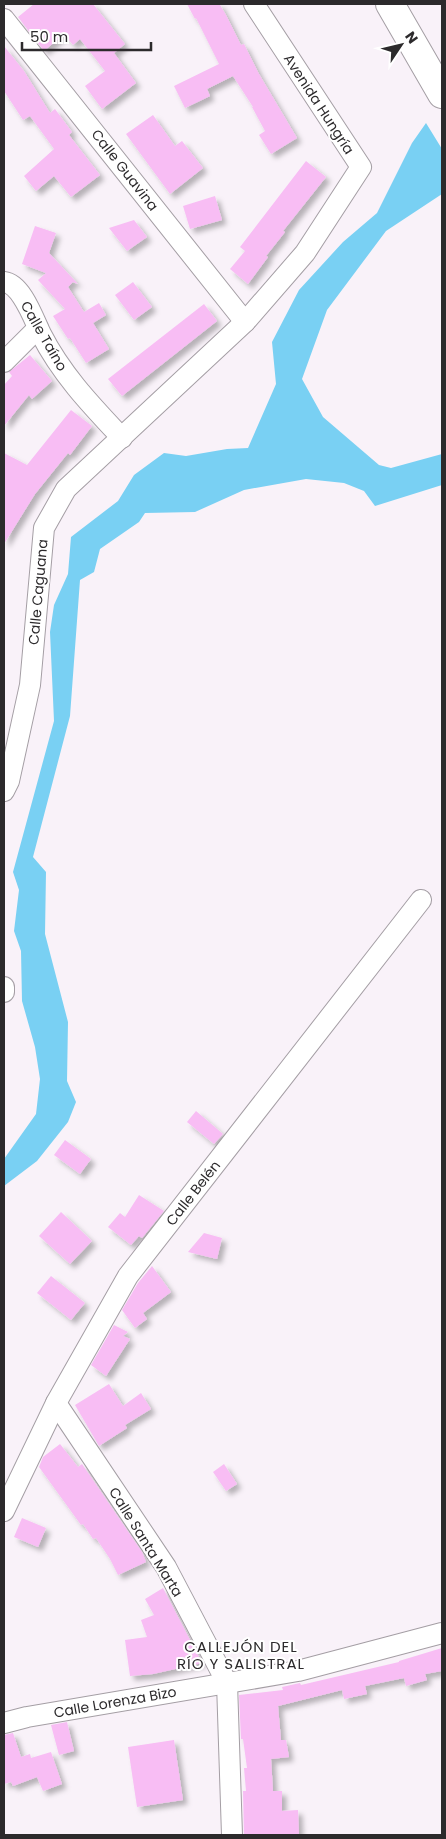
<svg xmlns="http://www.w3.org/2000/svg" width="446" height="1839" viewBox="0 0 446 1839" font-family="Poppins,sans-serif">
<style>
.water{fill:#79d0f3}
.building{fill:#f8bdf4;filter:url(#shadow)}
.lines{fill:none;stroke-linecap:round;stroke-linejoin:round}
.minor-casing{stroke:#a49ea4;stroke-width:22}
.highway-casing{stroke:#a49ea4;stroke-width:30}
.minor{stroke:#fff;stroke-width:20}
.highway{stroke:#fff;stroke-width:28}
.labels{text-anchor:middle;stroke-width:4;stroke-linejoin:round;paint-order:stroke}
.street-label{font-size:14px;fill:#2c2a2c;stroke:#fff}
.neighbourhood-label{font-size:15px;letter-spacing:1px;fill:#2c2a2c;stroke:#fff}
</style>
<defs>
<filter id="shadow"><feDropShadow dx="4.5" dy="4.5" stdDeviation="2.5" flood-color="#0004"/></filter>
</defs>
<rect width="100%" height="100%" fill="#f9f2f9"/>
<path class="water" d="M426 123 442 149V194L386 231 327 310 302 379 323 417 379 465 391 468 442 454V485L375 506 364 491 344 483 306 479 244 490 195 512 145 513 139 522 100 549 94 572 80 580 70 716 33 857 46 872 45 934 68 1022 67 1081 76 1102 68 1122 37 1161 4 1186V1159L36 1114 40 1079 35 1047 22 1001 21 951 14 931 19 890 13 872 54 721 50 632 54 605 68 574 71 537 118 501 134 475 164 453 186 456 227 449 248 448 276 384 272 342 299 290 343 242 377 213 412 143Z"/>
<g class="building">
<path d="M34 4H93L125 44 114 53 136 83 102 109 85 86 105 71 80 39 73 45 64 34 44 51 18 17Z"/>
<path d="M187 4H223L220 5 226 15 241 45 244 44 259 74 297 138 271 154 259 135 265 131 252 107H253L233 76 207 89 210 96 185 108 174 86 219 64 196 18 195 19Z"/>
<path d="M4 46 24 71 50 113 55 109 72 132 69 135 100 175 71 197 54 176 36 191 24 176 54 149 30 116 23 120 4 91Z"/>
<path d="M153 115 175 146 182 141 203 168 170 194 126 134Z"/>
<path d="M306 161 326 177 283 231 285 232 266 256 268 257 248 284 230 269 245 251 240 247Z"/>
<path d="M215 196 222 220 190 229 183 206Z"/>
<path d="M134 220 147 237 127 251 109 228Z"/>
<path d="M35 226 56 233 49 253 78 284 73 282 68 287 84 312 99 303 106 315 93 323 109 349 86 363 70 338 68 339 53 316 65 309 38 280 46 273 22 264Z"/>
<path d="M133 282 152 307 134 320 115 295Z"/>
<path d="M204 304 217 321 122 396 108 379Z"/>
<path d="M30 355 52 381 32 399 29 395 4 426V385L12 376 9 372Z"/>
<path d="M71 410 92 426 70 455 68 453 35 494 4 544V453L27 465Z"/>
<path d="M196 1111 223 1134 214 1144 187 1122Z"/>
<path d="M65 1140 91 1159 80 1174 54 1155Z"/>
<path d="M139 1195 164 1211 142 1238 139 1236 131 1245 108 1227 120 1213 125 1217Z"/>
<path d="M61 1212 92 1241 70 1264 39 1236Z"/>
<path d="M204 1233 222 1238 217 1259 188 1252Z"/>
<path d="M152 1266 171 1292 143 1313 147 1319 135 1328 122 1310 138 1283Z"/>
<path d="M51 1276 85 1303 71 1320 37 1293Z"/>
<path d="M114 1325 128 1332 123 1336 130 1339 106 1376 91 1365Z"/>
<path d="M109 1384 123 1406 141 1393 151 1409 125 1425 127 1428 99 1446 75 1405Z"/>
<path d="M60 1444 78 1467 82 1464 142 1552 146 1562 118 1575 110 1559 96 1538 93 1539 83 1524 81 1525 39 1467 43 1457Z"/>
<path d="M224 1464 237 1484 226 1491 213 1472Z"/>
<path d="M22 1518 46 1528 38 1547 14 1537Z"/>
<path d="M163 1588 202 1663 153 1674 130 1676 125 1640 147 1637 141 1620 154 1615 145 1599Z"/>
<path d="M442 1648V1671L425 1674 427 1680 406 1686 404 1678 365 1686 367 1694 344 1699 342 1690 278 1706 281 1740H286L289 1757 271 1759 273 1791H282V1811L298 1810 299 1834 244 1835 243 1791H246L244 1768H247L243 1739H241L239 1695 283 1690 282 1687 300 1683 301 1685 399 1662V1661Z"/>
<path d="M67 1722 74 1751 59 1755 51 1725Z"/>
<path d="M13 1733 21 1757 30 1754 31 1758 51 1752 62 1784 43 1791 37 1777 13 1786 11 1782 4 1784V1735Z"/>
<path d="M174 1740 183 1800 137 1807 128 1747Z"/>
</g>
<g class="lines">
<defs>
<g id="minor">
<path d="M4 19 245 322"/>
<path d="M4 282C22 284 34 320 41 334 62 375 91 405 122 438"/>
<path d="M4 362 38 328"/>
<path d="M4 791 9 781 30 685 44 528 66 489 245 322 305 253 361 167 254 4"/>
<path d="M4 987V992"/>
<path d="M56 1403 166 1567 227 1683 232 1835"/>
<path d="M4 1511 56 1403 128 1276 421 900"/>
<path d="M4 1723 27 1717 298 1671 442 1633"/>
</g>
<path id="highway" d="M390 4 442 94"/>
</defs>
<use href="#minor" class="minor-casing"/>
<use href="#highway" class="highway-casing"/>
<use href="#minor" class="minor"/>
<use href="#highway" class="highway"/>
</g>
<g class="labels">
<g class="street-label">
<text transform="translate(319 104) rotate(57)" y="5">Avenida Hungría</text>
<text transform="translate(125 170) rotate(52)" y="5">Calle Guavina</text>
<text transform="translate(44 336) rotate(60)" y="5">Calle Taíno</text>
<text transform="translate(38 592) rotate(-85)" y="5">Calle Caguana</text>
<text transform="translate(193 1193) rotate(-52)" y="5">Calle Belén</text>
<text transform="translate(146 1542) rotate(58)" y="5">Calle Santa Marta</text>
<text transform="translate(115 1702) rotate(-10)" y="5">Calle Lorenza Bizo</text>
</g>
<g class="neighbourhood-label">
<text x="241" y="1652">CALLEJÓN DEL<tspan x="241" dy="17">RÍO Y SALISTRAL</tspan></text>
</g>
</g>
<rect width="446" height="1839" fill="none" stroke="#2c2a2c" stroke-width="10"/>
<g transform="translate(401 45) rotate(55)" stroke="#ffffff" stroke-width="4" paint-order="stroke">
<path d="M0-4L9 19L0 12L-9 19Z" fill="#2c2a2c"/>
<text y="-8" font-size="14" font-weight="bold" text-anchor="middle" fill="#2c2a2c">N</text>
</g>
<path d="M22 42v8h129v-8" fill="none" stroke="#2c2a2c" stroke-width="2.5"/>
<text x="30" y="42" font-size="15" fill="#2c2a2c" stroke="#ffffff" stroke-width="4" paint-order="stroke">50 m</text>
</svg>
